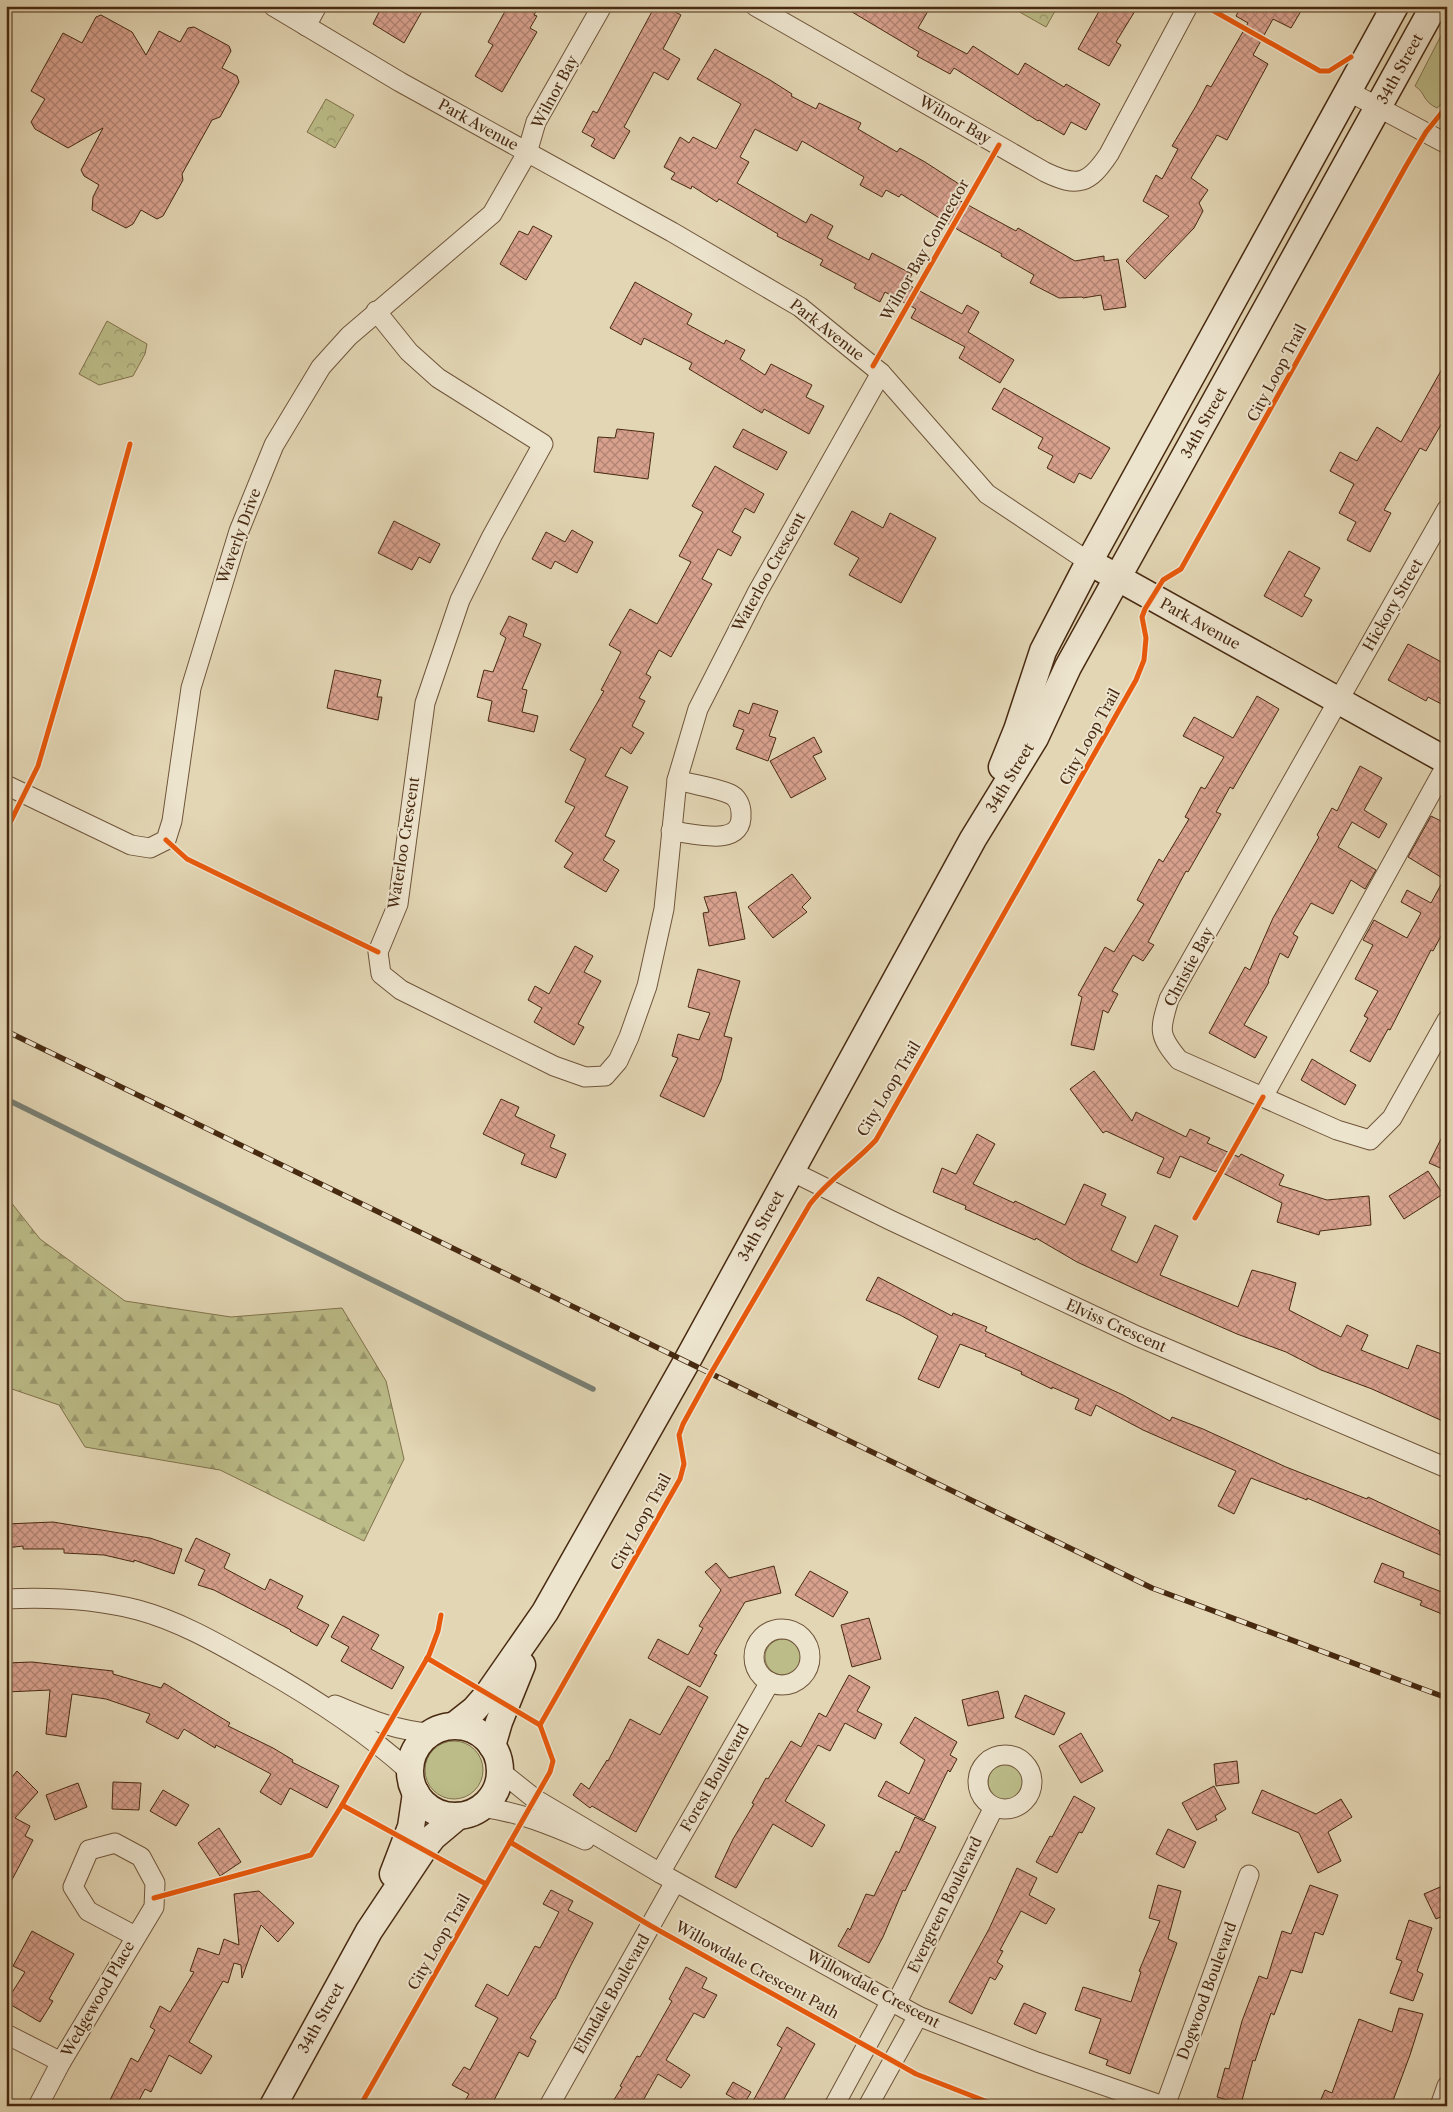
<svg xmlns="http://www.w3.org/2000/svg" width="1453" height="2112" viewBox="0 0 1453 2112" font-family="'Libre Caslon Text',serif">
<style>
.green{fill:#bbbc88;stroke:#82734c}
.forest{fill:url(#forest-firs);stroke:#82734c}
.park{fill:url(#park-crowns);stroke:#82734c}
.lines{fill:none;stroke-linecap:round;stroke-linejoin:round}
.stream{stroke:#787f74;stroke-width:5.5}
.building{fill:url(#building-cross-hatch);stroke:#482a11}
.street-casing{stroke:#6f553a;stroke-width:21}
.secondary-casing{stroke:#482a11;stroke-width:29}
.street{stroke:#ede4ce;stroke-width:19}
.secondary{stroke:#ede4ce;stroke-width:26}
.rail-casing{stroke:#482a11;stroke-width:5.5}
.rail{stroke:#ede4ce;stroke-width:4;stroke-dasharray:11;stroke-linecap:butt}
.cycleway-casing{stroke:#ede4ce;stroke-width:8}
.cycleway{stroke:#e8590c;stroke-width:5}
.labels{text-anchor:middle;stroke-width:4;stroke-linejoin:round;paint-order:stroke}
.street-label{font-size:15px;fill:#482a11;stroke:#ede4ce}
</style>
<defs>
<pattern id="forest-firs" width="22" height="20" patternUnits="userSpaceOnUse" patternTransform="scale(1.25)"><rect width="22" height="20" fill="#bbbc88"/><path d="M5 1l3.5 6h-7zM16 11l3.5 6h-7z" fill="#9a996e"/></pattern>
<pattern id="park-crowns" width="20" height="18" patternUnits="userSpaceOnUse" patternTransform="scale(1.25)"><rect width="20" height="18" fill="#bbbc88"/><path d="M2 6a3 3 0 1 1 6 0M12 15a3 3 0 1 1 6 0" fill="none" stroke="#9a996e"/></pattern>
<pattern id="building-cross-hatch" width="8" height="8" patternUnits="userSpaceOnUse" patternTransform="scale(1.25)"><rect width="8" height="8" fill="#d8a18e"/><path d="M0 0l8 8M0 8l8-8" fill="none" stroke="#b18373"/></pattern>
</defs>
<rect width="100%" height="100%" fill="#e3d6b4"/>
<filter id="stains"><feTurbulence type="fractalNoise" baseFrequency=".004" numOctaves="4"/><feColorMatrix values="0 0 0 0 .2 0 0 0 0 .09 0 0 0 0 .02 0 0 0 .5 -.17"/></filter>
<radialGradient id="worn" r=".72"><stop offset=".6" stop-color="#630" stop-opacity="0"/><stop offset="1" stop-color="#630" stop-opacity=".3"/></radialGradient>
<g class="green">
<path d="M1447 24V99L1437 108C1422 101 1426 93 1415 86Z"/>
<circle cx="783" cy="1657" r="18"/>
<circle cx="454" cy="1770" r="29"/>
<circle cx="1006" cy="1782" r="18"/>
</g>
<path class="forest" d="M6 1196 40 1239 125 1301 231 1317 342 1308 386 1381 404 1459 364 1541 220 1470 85 1447 59 1405 6 1387Z"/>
<g class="park">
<path d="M1009 6H1058L1046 27Z"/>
<path d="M326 99 354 115 335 148 307 132Z"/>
<path d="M107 321 147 344 145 354 133 376 99 385 79 374Z"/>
</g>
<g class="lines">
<path class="stream" d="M6 1099 593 1389"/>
</g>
<g class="building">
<path d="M382 6H425L404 43 373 24Z"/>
<path d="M508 6H539L534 15 537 16 530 28 537 32 502 92 475 76 493 45 488 42Z"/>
<path d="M655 6H664L681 15 663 49 680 59 668 80 654 72 624 127 630 131 614 159 591 146 595 139 582 132 593 111 597 113Z"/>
<path d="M842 6H931L918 28 967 54 973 46 1018 75 1025 63 1064 87 1066 84 1100 104 1086 130 1071 122 1064 135 1039 120 1038 121 954 68 950 74 917 56 919 52Z"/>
<path d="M1102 6H1138L1116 42 1121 45 1109 66 1078 49Z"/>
<path d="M1241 6H1304L1291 28 1273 19 1253 55 1268 64 1227 140 1217 135 1191 178 1208 190 1199 203 1203 211 1194 228 1145 279 1126 261 1169 216 1143 201 1156 175 1162 179 1178 149 1172 146 1196 106 1207 85 1211 87 1248 23 1236 16Z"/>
<path d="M101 15 132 32 146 55 159 31 180 42 188 28 194 27 229 46 231 51 222 68 237 76 239 82 220 117 212 120 182 174 183 180 163 216 157 219 141 210 133 224 126 228 92 210 93 197 99 185 84 176 81 170 103 128 68 148 35 129 31 122 45 99 31 91 63 33 82 43 96 17Z"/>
<path d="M715 49 770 80 792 94 791 96 816 109 819 103 861 123 858 129 897 152 900 148 925 162 962 186 955 198 1016 231 1018 228 1075 261 1104 256V261L1118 259 1126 307 1104 310 1101 295 1083 298 1082 297 1059 298 1030 283 1034 275 1001 256 1002 254 960 231 901 194 899 197 886 190 882 197 860 185 864 177 802 141 797 151 755 129 740 157 749 162 737 183 806 223 811 214 833 226 827 238 869 260 872 253 912 274 907 284 962 314 967 305 979 312 968 332 1014 360 1000 383 959 358 965 347 911 318 916 309 885 292 880 302 854 288 856 284 820 265 823 260 777 236 778 234 719 199 717 202 692 186 691 189 671 179 675 173 664 167 680 137 689 143 693 137 716 149 741 104 697 79Z"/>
<path d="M533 226 552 236 526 280 500 264 519 231 528 235Z"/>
<path d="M635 282 692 314 687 324 724 344 726 340 745 350 740 359 765 375 771 364 812 385 806 397 824 406 809 434 764 409 762 413 689 369 692 363 644 338 641 345 610 328Z"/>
<path d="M1447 360V414L1426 451 1420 448 1384 510 1391 513 1370 552 1347 540 1356 522 1339 513 1354 484 1330 471 1340 452 1357 461 1377 427 1401 442Z"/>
<path d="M1004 388 1110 448 1091 479 1079 473 1074 483 1047 468 1053 456 1038 448 1043 438 992 409Z"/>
<path d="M617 429 654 433 648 479 594 472 598 437 615 438Z"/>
<path d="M743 429 787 452 777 470 733 447Z"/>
<path d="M715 466 764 494 754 513 745 508 732 532 741 537 731 556 718 549 702 579 712 584 671 657 659 650 646 674 651 677 639 698 645 701 632 726 644 733 631 754 621 747 605 776 628 787 605 836 615 841 603 860 619 870 606 892 564 867 573 853 555 841 575 807 565 802 586 759 570 750 604 691 601 690 621 652 609 645 630 609 657 624 691 562 679 556 703 512 692 506Z"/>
<path d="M852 511 883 528 890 513 936 538 901 603 849 575 859 558 834 544Z"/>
<path d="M394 521 440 544 430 563 419 557 412 570 378 553Z"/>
<path d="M572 530 593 542 577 573 555 561 551 569 532 559 546 532 565 542Z"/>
<path d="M1289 551 1320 568 1304 596 1312 600 1302 617 1264 596Z"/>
<path d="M509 616 527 624 523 636 541 644 522 689 527 690 522 712 538 716 534 732 488 721 492 701 477 697 484 670 493 672 506 638 500 634Z"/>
<path d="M1408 644 1447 665V707L1428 697 1426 701 1388 680Z"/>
<path d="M335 670 381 680 377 697H382L378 720 327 708Z"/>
<path d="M1257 696 1279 709 1233 789 1230 787 1216 812 1221 814 1188 872 1186 871 1148 942 1154 945 1143 961 1133 955 1112 991 1118 994 1108 1013 1103 1010 1094 1050 1071 1045 1082 997 1078 995 1105 947 1114 952 1144 904 1137 900 1159 859 1163 862 1189 819 1185 817 1201 787 1205 789 1224 757 1183 736 1194 717 1233 738Z"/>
<path d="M753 703 778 711 769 736 776 738 768 761 736 749 744 730 733 726 739 710 749 714Z"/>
<path d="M814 737 822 752 813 756 826 779 791 798 770 761Z"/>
<path d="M1360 766 1382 778 1364 810 1387 824 1379 838 1352 822 1338 847 1376 870 1365 889 1351 880 1333 914 1311 903 1293 934 1298 937 1288 958 1280 953 1268 981 1269 982 1244 1025 1267 1037 1255 1058 1209 1033 1245 967 1250 970 1273 918 1319 837 1317 835 1332 808 1337 811Z"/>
<path d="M1431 816 1447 824V925L1433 951 1431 950 1390 1030 1388 1029 1370 1062 1350 1051 1368 1018 1364 1016 1378 991 1355 979 1373 945 1363 940 1374 920 1407 938 1421 913 1401 902 1407 890 1431 903 1444 879 1408 857Z"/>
<path d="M792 874 811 898 802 907 807 912 773 938 748 907Z"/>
<path d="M736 892 745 939 709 946 703 913 709 912 704 897Z"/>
<path d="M575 946 593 956 584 972 601 981 578 1024 584 1027 574 1045 534 1022 542 1008 528 1000 535 986 549 994Z"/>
<path d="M698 969 740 981 724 1036 732 1038 721 1080 704 1117 660 1096 678 1058 672 1056 678 1034 699 1040 710 1013 688 1007Z"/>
<path d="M1312 1059 1356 1085 1345 1105 1301 1080Z"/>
<path d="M1094 1071 1132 1121 1136 1112 1186 1137 1190 1129 1210 1138 1207 1143 1239 1157 1241 1154 1284 1175 1279 1185 1327 1200 1369 1196 1371 1225 1320 1231 1319 1235 1277 1222 1282 1203 1217 1170 1216 1172 1180 1156 1170 1178 1157 1173 1164 1158 1106 1131 1103 1133 1070 1089Z"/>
<path d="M501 1099 519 1107 515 1116 555 1135 550 1147 566 1154 556 1178 521 1164 525 1154 483 1134Z"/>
<path d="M1447 1127V1171L1429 1163Z"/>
<path d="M977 1134 995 1144 973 1184 1014 1203 1015 1201 1065 1225 1084 1184 1106 1194 1101 1205 1126 1217 1111 1250 1137 1263 1155 1225 1178 1236 1160 1275 1238 1307 1252 1270 1271 1275 1296 1283 1289 1310 1341 1337 1347 1325 1368 1335 1361 1350 1408 1369 1417 1345 1447 1356V1423L1372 1389 1321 1370 1286 1352 1237 1334 1148 1295 1077 1262 1036 1238 1035 1240 965 1209 966 1206 933 1192 942 1168 956 1174Z"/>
<path d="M1428 1171 1443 1194 1404 1219 1389 1196Z"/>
<path d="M878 1277 952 1316 953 1313 987 1327 985 1331 1123 1395 1170 1421 1172 1417 1203 1429 1286 1467 1367 1499 1368 1497 1440 1531 1439 1534 1447 1536V1558L1307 1498V1500L1251 1478 1234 1514 1218 1506 1236 1471 1143 1430 1096 1405 1091 1416 1075 1409 1079 1399 1052 1387V1389L1021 1374 1022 1372 985 1356 986 1354 960 1344 939 1388 918 1379 938 1336 900 1315 866 1300Z"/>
<path d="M53 1522 150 1538 182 1549 174 1574 134 1560V1562L104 1555 64 1553V1549H23V1546L6 1548V1524Z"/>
<path d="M196 1538 230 1554 224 1568 265 1590 270 1579 303 1596 297 1608 329 1625 317 1646 290 1631 291 1630 214 1590 198 1585 205 1570 185 1561Z"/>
<path d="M716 1563 729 1578 774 1566 781 1593 745 1602 714 1654 717 1655 700 1687 648 1658 658 1639 688 1655 703 1628 699 1626 721 1590 705 1572Z"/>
<path d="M1382 1563 1404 1572 1403 1577 1447 1594V1600L1442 1614 1420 1605 1422 1601 1374 1582Z"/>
<path d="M810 1571 848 1592 833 1617 795 1595Z"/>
<path d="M343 1616 379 1635 371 1649 404 1667 392 1689 341 1661 349 1647 331 1637Z"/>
<path d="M869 1618 881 1659 852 1667 841 1625Z"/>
<path d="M32 1662 113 1671V1674L161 1688 164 1683 230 1723 228 1726 273 1748 293 1760 292 1762 339 1786 327 1808 290 1788 281 1805 260 1792 271 1774 216 1745 215 1748 184 1729 178 1739 146 1722 150 1714 106 1699 72 1694 66 1737 46 1734 50 1690 6 1692V1663Z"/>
<path d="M849 1675 870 1687 857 1711 882 1724 875 1739 845 1723 830 1751 818 1745 785 1801 825 1825 812 1847 773 1824 736 1888 715 1877 733 1839 754 1804 752 1803 766 1778 768 1779 791 1741 801 1747 819 1713 826 1717Z"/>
<path d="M688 1686 708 1697 636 1832 592 1806 590 1808 573 1795 581 1783 589 1789 607 1760 608 1761 630 1719 660 1735Z"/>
<path d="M998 1691 1004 1718 968 1726 962 1700Z"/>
<path d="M1025 1695 1065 1713 1054 1735 1015 1717Z"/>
<path d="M915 1717 957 1742 950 1755 957 1759 950 1772 948 1770 924 1820 878 1796 886 1781 909 1794 925 1760 900 1743Z"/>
<path d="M1081 1733 1103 1771 1081 1783 1059 1746Z"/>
<path d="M1237 1761 1239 1783 1216 1786 1214 1764Z"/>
<path d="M17 1771 38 1792 15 1818 30 1826 25 1836 33 1840 6 1891V1784Z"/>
<path d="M113 1782 141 1783 139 1810 112 1809Z"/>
<path d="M78 1783 87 1807 55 1820 46 1795Z"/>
<path d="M1214 1786 1226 1809 1215 1816 1217 1820 1197 1830 1182 1803Z"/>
<path d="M163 1790 189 1805 176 1826 150 1811Z"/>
<path d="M1262 1790 1316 1814 1341 1799 1352 1817 1328 1832 1341 1861 1318 1873 1299 1833 1252 1813Z"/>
<path d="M1074 1796 1095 1808 1082 1833 1079 1832 1057 1873 1036 1862 1050 1836 1052 1837Z"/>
<path d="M915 1817 936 1827 905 1891 903 1890 883 1937 869 1963 838 1946 848 1928 850 1930 866 1894 874 1896 896 1851 899 1853Z"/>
<path d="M219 1828 241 1862 220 1876 198 1843Z"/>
<path d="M1168 1829 1196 1842 1184 1868 1156 1854Z"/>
<path d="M1017 1868 1037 1878 1029 1895 1055 1909 1046 1924 1021 1911 1000 1950 1003 1951 997 1962 1003 1966 995 1980 990 1977 972 2014 949 2002 989 1929Z"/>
<path d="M1447 1884V1914L1436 1919 1424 1894Z"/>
<path d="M1158 1885 1181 1891 1168 1939 1177 1943 1130 2074 1106 2065 1108 2060 1089 2053 1101 2019 1075 2010 1083 1987 1131 2002 1141 1972 1139 1971 1160 1921 1149 1918Z"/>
<path d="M1310 1885 1338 1895 1323 1935 1315 1932 1302 1973 1291 1970 1274 2015 1271 2013 1255 2061 1253 2060 1241 2104 1217 2097 1225 2068 1229 2069 1242 2021 1259 1976 1267 1979 1282 1931 1291 1934Z"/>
<path d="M551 1890 573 1901 568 1910 593 1923 571 1965 555 1999H554L530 2038 536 2041 528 2057 519 2052 491 2106H462L469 2094 452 2085 464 2067 470 2070 498 2018 475 2006 487 1984 508 1996 535 1946 540 1948 559 1912 543 1904Z"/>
<path d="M259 1891 294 1923 278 1942 261 1925 242 1978 241 1965 234 1963 228 1983 223 1981 189 2042 212 2056 201 2074 169 2055 151 2092 145 2089 136 2106H107L131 2058 138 2062 155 2030 150 2027 160 2006 170 2012 194 1972 190 1971 198 1948 219 1955 224 1939 239 1945 234 1894Z"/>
<path d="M1409 1920 1432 1928 1417 1971 1423 1974 1413 2001 1390 1993 1402 1961 1396 1959Z"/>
<path d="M32 1931 74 1954 49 1999 53 2001 40 2022 6 2002 25 1972 13 1966Z"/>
<path d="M686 1967 707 1978 702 1988 717 1995 704 2018 694 2013 666 2060 690 2075 681 2088 658 2074 640 2106H610L622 2087 620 2086 637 2056 640 2057 672 2001 669 1999Z"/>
<path d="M1024 2003 1046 2013 1036 2034 1014 2024Z"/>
<path d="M1399 2008 1423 2014 1410 2055 1391 2106H1318L1325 2090 1332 2093 1359 2019 1392 2032Z"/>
<path d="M787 2027 815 2044 780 2106H761L753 2101 782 2048 777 2045Z"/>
<path d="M733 2082 751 2092 744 2104 726 2094Z"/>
</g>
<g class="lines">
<defs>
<g id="street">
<path d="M273 6 400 82 672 232 800 307 881 373 987 494 1089 562"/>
<path d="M755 6 1045 172C1078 188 1089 184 1109 154L1188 6"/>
<path d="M306 26 317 6"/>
<path d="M1348 91 1447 144"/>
<path d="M376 311 409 352 438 378 543 444 492 536 460 600 425 703 398 904 378 952 381 974 401 990 554 1066 585 1077 605 1076 618 1061 629 1037 647 986 664 909 677 780 698 709 757 593 881 373"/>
<path d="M1447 509 1169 999C1160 1029 1157 1034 1179 1060L1337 1130 1370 1140 1392 1118 1447 1020"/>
<path d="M6 785 131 845 150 848 166 840 172 821 191 688 239 531 274 445 321 367 349 336 492 214 527 153 536 122 602 6"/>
<path d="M671 831C693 833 744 849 741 813 741 805 737 797 730 794 714 787 694 785 677 780"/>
<path d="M1263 1097 1447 764"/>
<path d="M791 1171 890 1220 1137 1336 1447 1468"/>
<path d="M6 1599C50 1597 95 1599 138 1610 179 1621 217 1643 254 1664 309 1695 363 1729 409 1771"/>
<circle cx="782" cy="1657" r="28"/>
<path d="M335 1705C369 1719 393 1730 430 1733"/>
<circle cx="1005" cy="1782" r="27"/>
<path d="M500 1771 535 1799 660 1873 918 2016 1037 2062 1163 2106"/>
<path d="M481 1807C519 1812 551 1825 585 1840"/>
<path d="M660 1873 770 1682"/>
<path d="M896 2004 994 1807"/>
<path d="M6 2034 61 2062"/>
<path d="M38 2106 61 2062 154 1907 155 1883 141 1857 115 1843 89 1850 73 1887 88 1911 135 1936"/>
<path d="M549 2106 675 1882"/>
<path d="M834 2106 891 2001"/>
<path d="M868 2106 918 2016"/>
<path d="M1165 2106 1249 1875"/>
<path d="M1440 2106 1447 2086"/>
</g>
<g id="secondary">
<path d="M1102 569 1447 761"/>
<path d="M1002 767 1017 730 1043 651 1089 562 1395 6"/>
<path d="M455 1725 474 1710 488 1694 545 1612 687 1361 973 839 1035 738 1068 667 1434 6"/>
<circle cx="455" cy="1771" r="45"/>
<path d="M492 1746 499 1722 522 1665"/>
<path d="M393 1874 411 1827 416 1793"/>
<path d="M273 2106 369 1931 423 1850 433 1837 458 1816"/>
</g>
</defs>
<use href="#street" class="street-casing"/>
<use href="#secondary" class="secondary-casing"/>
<use href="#street" class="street"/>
<use href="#secondary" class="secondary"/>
<defs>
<path id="rail" d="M6 1031 1152 1588 1447 1698"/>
</defs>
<use href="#rail" class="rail-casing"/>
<use href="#rail" class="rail"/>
<defs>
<g id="cycleway">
<path d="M1205 6 1320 71H1329L1351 57"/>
<path d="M873 366 999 145"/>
<path d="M6 831 38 766 96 568 130 444"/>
<path d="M166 840 187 859 378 952"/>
<path d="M1195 1218 1263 1097"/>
<path d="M427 1658 540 1725"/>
<path d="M342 1805 486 1884"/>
<path d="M510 1842 651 1926 893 2061 916 2074 998 2106"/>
<path d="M154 1898 311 1855 342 1805 429 1655 438 1631 441 1615"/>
<path d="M360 2106 550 1772 553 1761 540 1725 680 1479 684 1464 679 1435 683 1424 711 1373 810 1204C829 1179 855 1163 876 1140L1136 680 1144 660 1146 638 1142 617 1145 609 1163 580 1181 569 1406 166 1426 132 1447 106"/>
</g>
</defs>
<use href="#cycleway" class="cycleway-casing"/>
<use href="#cycleway" class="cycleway"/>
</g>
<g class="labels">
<g class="street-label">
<text transform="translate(1400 69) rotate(-61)" y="5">34th Street</text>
<text transform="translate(555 92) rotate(-62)" y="5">Wilnor Bay</text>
<text transform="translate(955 120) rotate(30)" y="5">Wilnor Bay</text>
<text transform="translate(478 125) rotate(29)" y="5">Park Avenue</text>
<text transform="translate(925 250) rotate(-60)" y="5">Wilnor Bay Connector</text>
<text transform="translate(827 330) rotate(38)" y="5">Park Avenue</text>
<text transform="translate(1277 373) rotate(-62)" y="5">City Loop Trail</text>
<text transform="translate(1204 423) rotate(-61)" y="5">34th Street</text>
<text transform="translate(239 536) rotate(-70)" y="5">Waverly Drive</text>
<text transform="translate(769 572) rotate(-61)" y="5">Waterloo Crescent</text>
<text transform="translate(1393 605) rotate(-60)" y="5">Hickory Street</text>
<text transform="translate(1200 624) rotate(29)" y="5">Park Avenue</text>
<text transform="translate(1090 737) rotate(-61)" y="5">City Loop Trail</text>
<text transform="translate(1010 778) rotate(-59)" y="5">34th Street</text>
<text transform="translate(404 843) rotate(-81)" y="5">Waterloo Crescent</text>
<text transform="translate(1189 967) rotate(-62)" y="5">Christie Bay</text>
<text transform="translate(889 1089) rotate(-59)" y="5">City Loop Trail</text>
<text transform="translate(761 1226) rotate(-61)" y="5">34th Street</text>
<text transform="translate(1116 1326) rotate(24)" y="5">Elviss Crescent</text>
<text transform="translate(641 1522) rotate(-61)" y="5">City Loop Trail</text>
<text transform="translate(715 1778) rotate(-60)" y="5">Forest Boulevard</text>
<text transform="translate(945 1905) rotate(-64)" y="5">Evergreen Boulevard</text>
<text transform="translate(439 1942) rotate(-60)" y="5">City Loop Trail</text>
<text transform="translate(757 1970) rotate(29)" y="5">Willowdale Crescent Path</text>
<text transform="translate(873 1989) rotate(28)" y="5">Willowdale Crescent</text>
<text transform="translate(1207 1991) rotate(-70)" y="5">Dogwood Boulevard</text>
<text transform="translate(612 1994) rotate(-60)" y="5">Elmdale Boulevard</text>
<text transform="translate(98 1999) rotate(-60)" y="5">Wedgewood Place</text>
<text transform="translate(321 2018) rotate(-61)" y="5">34th Street</text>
</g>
</g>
<rect width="1453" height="2112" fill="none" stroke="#e3d6b4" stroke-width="25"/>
<rect x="8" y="8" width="1438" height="2097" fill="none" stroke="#482a11" stroke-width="2.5"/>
<rect x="12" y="12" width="1428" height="2087" fill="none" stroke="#482a11"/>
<rect width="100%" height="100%" filter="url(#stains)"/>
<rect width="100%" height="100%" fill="url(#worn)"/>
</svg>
